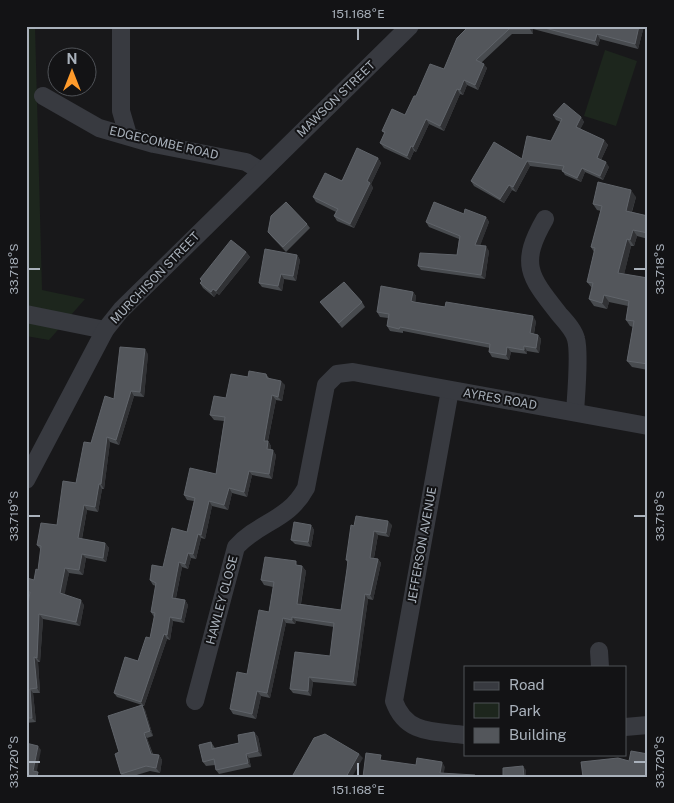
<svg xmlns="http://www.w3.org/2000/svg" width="674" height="803" viewBox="0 0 674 803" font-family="'Public Sans',sans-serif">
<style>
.green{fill:#1d261d}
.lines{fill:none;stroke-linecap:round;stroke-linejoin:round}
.minor{stroke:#383a40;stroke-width:18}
.wall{fill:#484b4f}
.shaded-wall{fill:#313235}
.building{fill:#53565b;stroke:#60646a}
.ticks{fill:none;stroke:#a9b1bb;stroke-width:2}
.labels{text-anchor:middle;stroke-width:4;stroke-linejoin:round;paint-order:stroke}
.street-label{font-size:12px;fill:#a9b1bb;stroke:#131315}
.neatline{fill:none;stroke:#a9b1bb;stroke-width:2}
.ticks-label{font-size:12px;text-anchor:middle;fill:#a9b1bb}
</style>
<rect width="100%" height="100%" fill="#18181a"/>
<g class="green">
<path d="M26 26H35L42 290 85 299 49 340 26 336Z"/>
<path d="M605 50 637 61 616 126 584 116Z"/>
</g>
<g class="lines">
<g class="minor">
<path d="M121 26V111L128 135"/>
<path d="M43 96 99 128 154 144 246 162 261 171"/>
<path d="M545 219C519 264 529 276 559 314 565 321 574 330 576 339 580 353 576 396 575 412"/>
<path d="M26 314 105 330"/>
<path d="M450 390 394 701C406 735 434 731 465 735"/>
<path d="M26 480 105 330 121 310 410 26"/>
<path d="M599 651 600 667"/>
<path d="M195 701 236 547C260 521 288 521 306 488L326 385 337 374 353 372 648 426"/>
<path d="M625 727 648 725"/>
</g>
</g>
<g class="wall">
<path d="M469 26H644L638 49 600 39 598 46 533 29V34H512L481 63 487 68 478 90 467 85 463 95 460 94 444 131 429 124 416 152 414 151 410 160 384 148 380 143 385 134 382 131 405 115 416 96 444 69Z"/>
<path d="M553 115 581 117 584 122 580 129 604 140 608 145 601 160 609 167 603 180 585 172 581 182 565 175 562 170 530 166 516 192 512 190 504 203 474 186 471 181 522 159 551 141 561 122 556 120Z"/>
<path d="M378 158 381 163 371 184 373 188 354 228 337 221 334 216 336 212 316 202 313 197Z"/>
<path d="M636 197 632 212 648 216V239L637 236 634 246H631L624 274 648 278V370L632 367 627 361 633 327 630 326 626 320 628 306 609 302 607 309 594 306 589 299 592 288 587 282 594 252 591 247 601 211 597 210 593 204Z"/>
<path d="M464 214 486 217 489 222 480 245 489 251 485 279 421 270 418 266 457 255 459 239 429 227 426 222Z"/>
<path d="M307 224 310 228 286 252 272 237 268 232Z"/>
<path d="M246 252 250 257 219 295 217 293 214 297 203 288 200 283 201 281 200 279Z"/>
<path d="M297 255 300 260 296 281 284 279 282 291 262 287 259 283Z"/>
<path d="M413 292 416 296 415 302 445 307 536 321 534 334 538 335 541 339 539 353 527 351V354L511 352 509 360 492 357 489 352 490 348 403 331V333L390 331 387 326 388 318 380 317 377 312Z"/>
<path d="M320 302H362L365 307 342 328Z"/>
<path d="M148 354 144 397 134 396 119 445 110 442 104 489H102L98 512 87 510 82 539 105 543 109 548 106 562 86 558 83 575 69 573 64 594 84 605 80 626 43 619 40 662H38L40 693H33L36 722 26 723V618L29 596H27L26 594V592L34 580 38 570 41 550 37 545 57 525 76 483 91 443 114 399Z"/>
<path d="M266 374 269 378 285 385 282 401 276 400 268 441 271 446V450L276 455 272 479 252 475 247 497 232 493 228 510 212 506 205 539 201 538 196 559 191 558 188 569 182 567 176 598 185 600 188 605 184 623 173 621 170 640 167 639 144 706H142L145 710 153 736 147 738 153 754 159 755 162 760 160 773 150 771 130 777H123L121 774 119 752 142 705 117 697 114 693 138 661 150 638 154 617 151 612 156 586 153 585 150 580 163 567 187 532 194 501 187 500 184 495 216 474 224 421 214 420 210 415 248 377Z"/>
<path d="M311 525 314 530 311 547 295 544 291 540Z"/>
<path d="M392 525 389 537 378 535 374 558 378 559 381 563 373 600 368 599 356 686 313 682 311 696 293 693 290 689 330 656 334 627 296 621 295 624 286 623 270 698 261 696 256 719 233 714 230 709 247 674 269 612 273 587 264 585 261 580 299 565 302 566 306 571 301 604 341 610 347 569 348 563 346 560 354 526Z"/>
<path d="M254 732 258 737 262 756 249 758 251 767 219 774 216 770 215 765 206 766 203 762 211 742 215 748 239 743Z"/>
</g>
<g class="shaded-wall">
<path d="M530 26H531L533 29V34L530 29Z"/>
<path d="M639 26H644L638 49 635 44Z"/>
<path d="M597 34 600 39 598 46 595 41Z"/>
<path d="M484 64 487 68 478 90 475 85Z"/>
<path d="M464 80 467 85 463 95 460 90Z"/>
<path d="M457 89 460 94 444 131 440 126Z"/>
<path d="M581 117 584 122 579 132 576 127Z"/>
<path d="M426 119 429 124 416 152 413 147Z"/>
<path d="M604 140 608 145 600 162 597 158Z"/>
<path d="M411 146 414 151 410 160 407 156Z"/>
<path d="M378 158 381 163 371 184 373 188 354 228 350 224 367 181Z"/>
<path d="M527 161 530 166 516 192 513 187Z"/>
<path d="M606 162 609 167 603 180 600 176Z"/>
<path d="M582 168 585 172 581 182 577 178Z"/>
<path d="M509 185 512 190 504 203 500 199Z"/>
<path d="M631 190 636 197 630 217 626 211Z"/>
<path d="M486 217 489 222 479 249 475 245Z"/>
<path d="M633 230 637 236 634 246 630 240Z"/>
<path d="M627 239 631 246 623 279 618 273Z"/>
<path d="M486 246 489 251 485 279 481 275Z"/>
<path d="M246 252 250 257 219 295 216 291Z"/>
<path d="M297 255 300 260 296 281 293 276Z"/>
<path d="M281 274 284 279 282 291 278 286Z"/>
<path d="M213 289 217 293 214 297 211 292Z"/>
<path d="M413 292 416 296 415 306 411 301Z"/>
<path d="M604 295 609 302 607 309 602 303Z"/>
<path d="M533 316 536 321 533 338 530 333Z"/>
<path d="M538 335 541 339 539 353 536 348Z"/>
<path d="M524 346 527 351V354L524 350Z"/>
<path d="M507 347 511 352 509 360 506 355Z"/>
<path d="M145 349 148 354 144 397 140 392Z"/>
<path d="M281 381 285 385 282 401 278 397Z"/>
<path d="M131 391 134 396 119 445 116 440Z"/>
<path d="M272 395 276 400 267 445 264 441Z"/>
<path d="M107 437 110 442 104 489 101 484Z"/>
<path d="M268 441 271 446 270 454 267 449Z"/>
<path d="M273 450 276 455 272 479 269 474Z"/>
<path d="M249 471 252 475 247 497 244 492Z"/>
<path d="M99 484 102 489 98 512 95 507Z"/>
<path d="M229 488 232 493 228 510 224 505Z"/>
<path d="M209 501 212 506 205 539 201 535Z"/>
<path d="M84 505 87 510 81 543 78 538Z"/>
<path d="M388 521 392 525 389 537 386 533Z"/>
<path d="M311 525 314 530 311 547 308 542Z"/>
<path d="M374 531 378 535 373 562 370 558Z"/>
<path d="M198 534 201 538 196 559 193 554Z"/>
<path d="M105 543 109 548 106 562 103 558Z"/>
<path d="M188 553 191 558 188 569 185 564Z"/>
<path d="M82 554 86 558 83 575 79 570Z"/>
<path d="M378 559 381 563 373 600 370 595Z"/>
<path d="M179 562 182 567 175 602 172 598Z"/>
<path d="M302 566 306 571 300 608 297 604Z"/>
<path d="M65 568 69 573 64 598 60 593Z"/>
<path d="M365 594 368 599 356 686 353 682Z"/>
<path d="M81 600 84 605 80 626 76 622Z"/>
<path d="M185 600 188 605 184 623 181 619Z"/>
<path d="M39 614 43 619 40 662 37 658Z"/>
<path d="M170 617 173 621 170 640 167 635Z"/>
<path d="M292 617 296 621 295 624 292 620Z"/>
<path d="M283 618 286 623 270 698 267 693Z"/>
<path d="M164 634 167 639 144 706 141 702Z"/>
<path d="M34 657 38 662 40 693 37 688Z"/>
<path d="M309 677 313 682 311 696 308 691Z"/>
<path d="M30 689 33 693 36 722 32 718Z"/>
<path d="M257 691 261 696 256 719 252 714Z"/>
<path d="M142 705 145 710 153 736 150 731Z"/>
<path d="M254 732 258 737 262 756 258 751Z"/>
<path d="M144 733 147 738 154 759 151 754Z"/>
<path d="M38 746 41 750 36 776 33 771Z"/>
<path d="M246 754 249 758 251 767 248 763Z"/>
<path d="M359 754 363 758 352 777H346Z"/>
<path d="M159 755 162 760 160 773 156 768Z"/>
<path d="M442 762 445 767 443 777 440 773Z"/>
<path d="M523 766 526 770V777H524Z"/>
</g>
<g class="building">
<path d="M469 26H530V29H509L476 60 484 64 475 85 464 80 460 90 457 89 440 126 426 119 413 147 411 146 407 156 380 143 385 132 382 131 392 109 405 115 414 96H416L430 64 444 69 457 38Z"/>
<path d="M537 26H639L635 44 597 34 595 41Z"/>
<path d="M564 103 581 117 576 127 604 140 597 158 606 162 600 176 582 168 577 178 562 171 564 166 527 161 513 187 509 185 500 199 471 181 494 142 522 159 527 136 551 141 562 119 553 115Z"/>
<path d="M357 148 378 158 367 181 370 183 350 224 334 216 338 209 313 197 325 173 342 181Z"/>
<path d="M598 182 631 190 626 211 648 216V233L633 230 630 240 627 239 618 273 648 278V364L627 361 634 321 626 320 629 301 604 295 602 303 589 299 593 283 587 282 595 248 591 247 602 206 593 204Z"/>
<path d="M286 202 307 224 283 247 268 232 271 216Z"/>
<path d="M434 202 464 214 465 209 486 217 475 245 486 246 481 275 418 266 420 253 457 255 460 236 426 222Z"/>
<path d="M231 240 246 252 216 291 213 289 211 292 200 283 202 281 200 279Z"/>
<path d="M265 249 297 255 293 276 281 274 278 286 259 283Z"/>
<path d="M344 282 362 302 339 323 320 302Z"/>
<path d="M381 286 413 292 411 301 414 302 445 307 446 302 533 316 530 333 538 335 536 348 524 346V350L507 347 506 355 489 352 490 344 400 327 399 329 387 326 389 314 377 312Z"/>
<path d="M120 347 145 349 140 392 131 391 116 440 107 437 101 484H99L95 507 84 505 78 538 105 543 103 558 82 554 79 570 65 568 60 593 81 600 76 622 39 614 37 658 34 657 37 688 30 689 32 718H26V618L30 592H26V581L27 578 34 580 36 569 38 570 41 546 37 545 41 523 57 525 63 481 76 483 84 442 91 443 105 396 114 399Z"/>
<path d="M249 371 266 374 267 378 281 381 278 397 272 395 264 441H268L267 449 273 450 269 474 249 471 244 492 229 488 224 505 209 501 201 535 198 534 193 554 188 553 185 564 179 562 172 598 185 600 181 619 170 617 167 635 164 634 141 702 114 693 125 657 138 661 146 637 150 638 155 613 151 612 156 583 150 580 152 565 163 567 172 528 187 532 195 498 184 495 190 468 216 474 225 417 210 415 214 396 226 398 231 374 248 377Z"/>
<path d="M356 516 388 521 386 533 374 531 370 558 378 559 370 595 365 594 353 682 309 677 308 691 290 689 295 652 330 656 334 623 292 617V620L283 618 267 693 257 691 252 714 230 709 237 672 247 674 259 610 269 612 274 582 261 580 265 557 296 561V565L302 566 297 604 341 610 347 569 348 560H346L351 525 354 526Z"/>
<path d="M294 522 311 525 308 542 291 540Z"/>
<path d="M142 705 150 731 144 733 151 754 159 755 156 768 146 766 121 774 115 754 119 752 108 716Z"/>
<path d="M254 732 258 751 246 754 248 763 216 770 214 759 203 762 199 745 211 742 212 749 239 743 238 735Z"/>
<path d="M325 734 359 754 346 777H296L293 775 314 738Z"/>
<path d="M26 743 38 746 33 771 38 772 37 777H26Z"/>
<path d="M631 751 648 754V777H583L581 762 618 758 629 761Z"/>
<path d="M366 753 381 755 380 760 416 765 417 758 442 762 440 773 475 775V777H363Z"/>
<path d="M523 766 524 777H503V768Z"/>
</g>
<path class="ticks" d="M358 28V40M28 269H40M634 269H646M28 516H40M634 516H646M28 762H40M634 762H646M358 763V776"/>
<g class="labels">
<g class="street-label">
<text transform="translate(336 99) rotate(-44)" y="4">MAWSON STREET</text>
<text transform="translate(164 143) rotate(13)" y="4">EDGECOMBE ROAD</text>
<text transform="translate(155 278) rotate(-46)" y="4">MURCHISON STREET</text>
<text transform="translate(500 399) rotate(10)" y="4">AYRES ROAD</text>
<text transform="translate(422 545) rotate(-80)" y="4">JEFFERSON AVENUE</text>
<text transform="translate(222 600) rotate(-75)" y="4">HAWLEY CLOSE</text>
</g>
</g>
<rect width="674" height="803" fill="none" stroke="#131315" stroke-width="55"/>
<rect x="464" y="666" width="162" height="90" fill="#131315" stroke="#4f5257"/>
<rect x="474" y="682" width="25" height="8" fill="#383a40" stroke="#4f5257"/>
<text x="509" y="690" font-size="15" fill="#a9b1bb">Road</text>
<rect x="474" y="703" width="25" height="15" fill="#1d261d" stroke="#4f5257"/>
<text x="509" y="716" font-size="15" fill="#a9b1bb">Park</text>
<rect x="474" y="728" width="25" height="15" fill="#53565b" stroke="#4f5257"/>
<text x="509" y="740" font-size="15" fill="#a9b1bb">Building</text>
<g transform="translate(72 72)"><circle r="24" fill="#131315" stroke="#4f5257"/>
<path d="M0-4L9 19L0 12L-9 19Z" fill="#ff9b2b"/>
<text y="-8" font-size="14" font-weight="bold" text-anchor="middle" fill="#a9b1bb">N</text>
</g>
<rect x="28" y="28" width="618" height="748" class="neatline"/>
<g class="ticks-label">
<text x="358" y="18">151.168°E</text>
<text transform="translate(14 269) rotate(-90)" y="4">33.718°S</text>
<text transform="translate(660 269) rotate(-90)" y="4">33.718°S</text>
<text transform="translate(14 516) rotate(-90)" y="4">33.719°S</text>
<text transform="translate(660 516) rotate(-90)" y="4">33.719°S</text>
<text transform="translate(14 762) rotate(-90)" y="4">33.720°S</text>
<text transform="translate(660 762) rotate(-90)" y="4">33.720°S</text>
<text x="358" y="794">151.168°E</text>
</g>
</svg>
